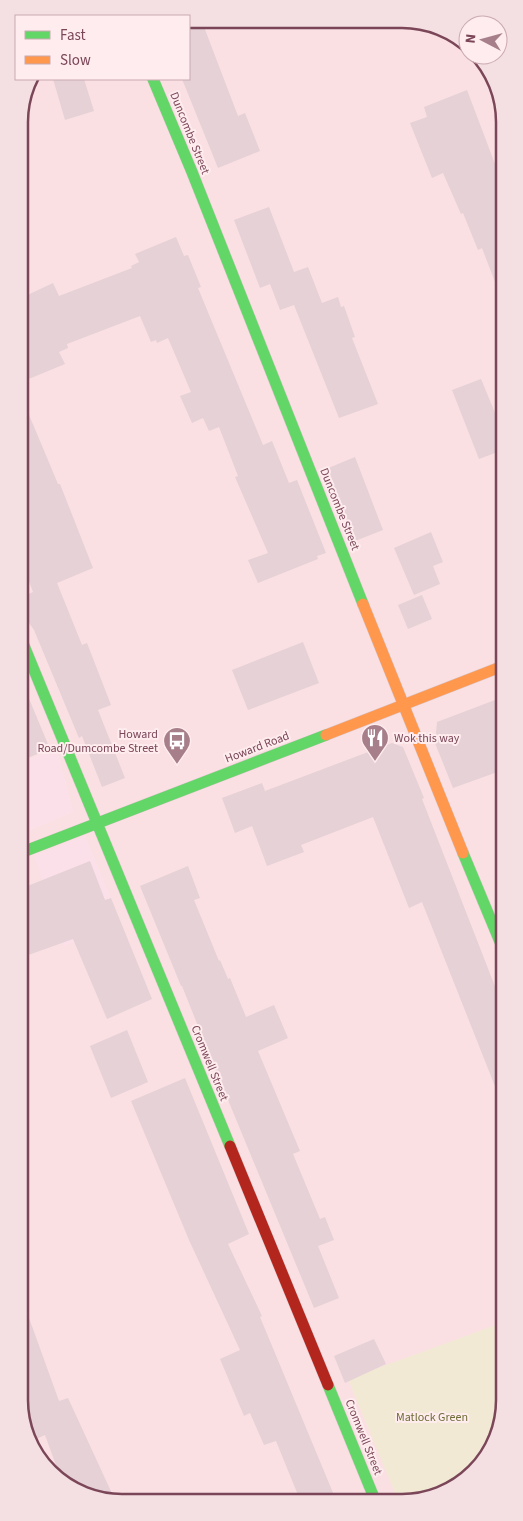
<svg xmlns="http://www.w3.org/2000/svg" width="523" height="1521" viewBox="0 0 523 1521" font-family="'Source Sans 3',sans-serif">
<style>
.residential{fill:#fae0e3}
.commercial{fill:#fce0e9}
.green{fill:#f2e9d4}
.building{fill:#e5d1d6}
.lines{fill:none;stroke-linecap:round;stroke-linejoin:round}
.fast-casing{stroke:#d9c5ca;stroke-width:12}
.slow-casing{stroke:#d9c5ca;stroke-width:12}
.jam-casing{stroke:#d9c5ca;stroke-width:12}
.fast{stroke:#63d668;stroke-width:11}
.slow{stroke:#ff974d;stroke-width:11}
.jam{stroke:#b3261e;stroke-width:11}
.labels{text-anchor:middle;stroke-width:4;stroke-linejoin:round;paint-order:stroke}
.street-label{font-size:12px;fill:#7a4658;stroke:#ffecee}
.poi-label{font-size:12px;fill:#7a4658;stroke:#ffecee;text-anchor:end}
.park-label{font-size:12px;fill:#6e6e36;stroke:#ffecee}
.rim{fill:none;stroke:#7a4658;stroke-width:2.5}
</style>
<rect width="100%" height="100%" fill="#f8eaeb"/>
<path class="residential" d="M189 19 422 21 468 45V55H478L502 101 504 1406 479 1467 422 1500H101L49 1472 21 1420 20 834 73 812 56 748 20 764 19 114 29 79H189Z"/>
<g class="commercial">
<path d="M56 748 73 812 20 834V764Z"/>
<path d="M85 836 121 922 64 946 34 856Z"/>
</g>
<path class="green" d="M504 1322V1406L479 1467 422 1500H398L348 1379Z"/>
<g class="building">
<path d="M189 19H201L238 116 245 113 260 151 218 168 182 79H189Z"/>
<path d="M53 79H84L94 111 65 120Z"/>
<path d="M467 90 495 164 502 161V294L500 295 482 248 478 250 463 213 461 214 443 173 432 178 410 123 427 117 424 107Z"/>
<path d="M269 207 294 272 308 267 322 303 338 297 341 307 344 306 355 337 352 338 378 404 339 418 294 305 280 310 270 284 260 288 234 220Z"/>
<path d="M176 237 184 256 188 255 201 287 198 288 263 445 272 441 289 483 297 480 326 553 317 556 318 559 258 583 248 560 268 553 235 477 238 476 219 427 209 431 203 418 192 423 180 396 191 392 168 338 157 343 156 340 151 342 140 316 67 344 68 348 59 352 65 364 19 383V299L53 283 59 296 132 268 131 266 139 262 135 254Z"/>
<path d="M481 379 503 432V450L479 459 452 390Z"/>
<path d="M19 391 58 484H60L93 568 57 583 82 645 87 643 111 705 98 710 125 778 102 787 82 736 79 738 34 630 29 623 20 621V598L33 592 20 558Z"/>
<path d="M355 457 383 530 355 541 326 469Z"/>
<path d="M431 532 443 562 433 566 440 584 414 595 394 548Z"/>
<path d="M422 595 432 619 408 629 398 605Z"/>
<path d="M303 642 319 683 248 710 232 670Z"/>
<path d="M20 677 50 749 20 761Z"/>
<path d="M503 697V770L453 788 435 743 437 722Z"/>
<path d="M392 743 403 747 424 798 422 799 503 1007 504 1104H502L422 902 409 908 373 817 301 845 304 852 267 866 252 826 235 833 222 798 262 783 265 791Z"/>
<path d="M90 861 105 900 111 898 152 999 107 1019 73 939 20 958V889Z"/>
<path d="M188 866 200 898 194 900 219 961 220 960 228 979 230 978 246 1017 274 1005 288 1038 258 1051 300 1151 293 1154 320 1219 325 1217 334 1240 318 1246 339 1298 314 1308 214 1066 182 986H181L140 886Z"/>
<path d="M127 1030 148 1082 111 1098 90 1046Z"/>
<path d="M185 1078 249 1234 228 1244 262 1316 260 1317 336 1500H300L276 1441 264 1445 250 1413 244 1416 220 1359 240 1350 189 1240 131 1101Z"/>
<path d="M21 1304H24L59 1401 68 1398 115 1500H101L61 1479 45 1435 34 1440 28 1426 24 1427 21 1420Z"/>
<path d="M374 1339 386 1364 345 1383 334 1356Z"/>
</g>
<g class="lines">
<defs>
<g id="fast">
<path d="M153 79 192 172 363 604"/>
<path d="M20 636 230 1146"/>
<path d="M20 853 326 735"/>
<path d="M463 853 503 949"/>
<path d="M328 1385 375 1500"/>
</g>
<g id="slow">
<path d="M363 604 463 853"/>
<path d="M326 735 503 666"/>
</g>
<path id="jam" d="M230 1146 328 1385"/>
</defs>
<use href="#fast" class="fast-casing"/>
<use href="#slow" class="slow-casing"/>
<use href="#jam" class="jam-casing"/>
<use href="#fast" class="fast"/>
<use href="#slow" class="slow"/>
<use href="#jam" class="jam"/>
</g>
<defs>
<symbol id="restaurant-pin" viewBox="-11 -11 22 30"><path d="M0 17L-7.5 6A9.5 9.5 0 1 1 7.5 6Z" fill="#a67f8b" stroke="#ffecee"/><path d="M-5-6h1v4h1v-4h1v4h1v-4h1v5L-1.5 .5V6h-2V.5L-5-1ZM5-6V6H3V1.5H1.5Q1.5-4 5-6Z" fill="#fff"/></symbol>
<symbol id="bus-pin" viewBox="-11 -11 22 30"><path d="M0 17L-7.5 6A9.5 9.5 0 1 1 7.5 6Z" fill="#a67f8b" stroke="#ffecee"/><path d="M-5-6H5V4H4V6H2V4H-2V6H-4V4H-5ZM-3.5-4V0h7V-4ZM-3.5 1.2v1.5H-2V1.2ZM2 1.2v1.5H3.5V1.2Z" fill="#fff"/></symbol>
</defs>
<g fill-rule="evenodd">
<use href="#restaurant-pin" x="359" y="722" width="32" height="43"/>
<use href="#bus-pin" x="161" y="725" width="32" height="43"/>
</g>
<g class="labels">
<g class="street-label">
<text transform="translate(190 133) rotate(68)" y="4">Duncombe Street</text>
<text transform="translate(340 509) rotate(68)" y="4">Duncombe Street</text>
<text transform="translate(257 747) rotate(-21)" y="4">Howard Road</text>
<text transform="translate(210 1063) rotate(68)" y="4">Cromwell Street</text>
<text transform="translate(364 1437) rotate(68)" y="4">Cromwell Street</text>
</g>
<g class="poi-label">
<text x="158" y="738">Howard<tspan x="158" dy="14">Road/Dumcombe Street</tspan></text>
<text x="394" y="742" text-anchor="start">Wok this way</text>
</g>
<g class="park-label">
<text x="432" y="1421">Matlock Green</text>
</g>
</g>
<path d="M0 0H523V1521H0ZM122 28H402A94 94 0 0 1 496 122V1400A94 94 0 0 1 402 1494H122A94 94 0 0 1 28 1400V122A94 94 0 0 1 122 28Z" fill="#f4dfe2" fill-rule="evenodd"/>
<path class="rim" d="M122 28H402A94 94 0 0 1 496 122V1400A94 94 0 0 1 402 1494H122A94 94 0 0 1 28 1400V122A94 94 0 0 1 122 28Z"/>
<rect x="15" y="15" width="175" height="65" fill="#ffecee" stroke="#caaab2"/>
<rect x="25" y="31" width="25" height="8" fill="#63d668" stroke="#caaab2"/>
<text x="60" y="40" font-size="15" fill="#7a4658">Fast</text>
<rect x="25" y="56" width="25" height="8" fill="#ff974d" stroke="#caaab2"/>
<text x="60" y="65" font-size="15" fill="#7a4658">Slow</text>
<g transform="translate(483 40) rotate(276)"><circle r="24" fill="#ffecee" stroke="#caaab2"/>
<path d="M0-4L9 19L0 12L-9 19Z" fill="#a67f8b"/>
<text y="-8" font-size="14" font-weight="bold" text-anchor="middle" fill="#7a4658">N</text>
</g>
</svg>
